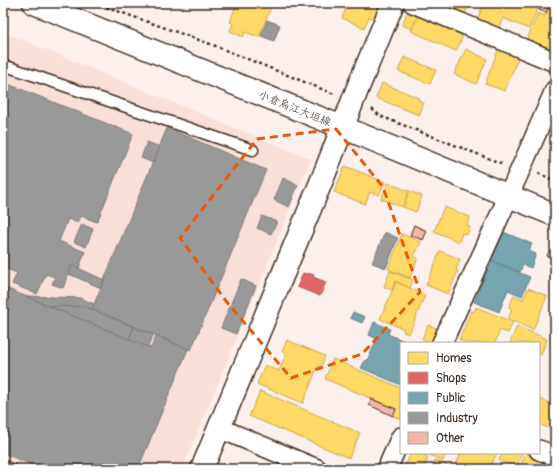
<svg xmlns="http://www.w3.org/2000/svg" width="558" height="472" viewBox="0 0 558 472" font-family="Pangolin,'Klee One',sans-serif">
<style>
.built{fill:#f8dfd8}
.homes{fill:#ffd966;stroke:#c4a450}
.shops{fill:#e06666;stroke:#ae5450}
.public{fill:#76a5af;stroke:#648084}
.industry{fill:#999;stroke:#7d7874}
.building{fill:#f0b6a7;stroke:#3b2a1e}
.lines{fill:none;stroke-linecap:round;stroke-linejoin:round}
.service-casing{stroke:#3b2a1e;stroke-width:13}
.minor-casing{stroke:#3b2a1e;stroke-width:22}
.tertiary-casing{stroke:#3b2a1e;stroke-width:25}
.secondary-casing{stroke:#3b2a1e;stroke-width:25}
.path{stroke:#3b2a1e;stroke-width:2.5;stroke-dasharray:3 3;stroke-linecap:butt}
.service{stroke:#fff;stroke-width:10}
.minor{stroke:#fff;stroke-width:19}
.tertiary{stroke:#fff;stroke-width:22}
.secondary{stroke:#fff;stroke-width:22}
.marked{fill:none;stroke:#e8590c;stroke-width:3;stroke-dasharray:8 5;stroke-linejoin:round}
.labels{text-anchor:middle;stroke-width:4;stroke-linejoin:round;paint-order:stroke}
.street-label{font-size:11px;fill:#3b2a1e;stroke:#fff}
</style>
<rect width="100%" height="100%" fill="#fcf0ed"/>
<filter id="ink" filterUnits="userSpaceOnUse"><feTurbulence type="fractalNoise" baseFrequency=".025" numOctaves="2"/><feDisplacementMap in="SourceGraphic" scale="8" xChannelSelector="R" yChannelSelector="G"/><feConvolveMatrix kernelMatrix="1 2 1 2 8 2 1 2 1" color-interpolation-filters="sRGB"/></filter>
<g filter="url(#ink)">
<path class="built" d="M3 32 311 159 182 469H3Z"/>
<g class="homes">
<path d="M237 3H262L271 7 259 37 245 32 243 37 230 31 233 23 230 22Z"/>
<path d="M348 3H381L374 19 369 17 364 28 342 18Z"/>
<path d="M441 3H470L465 14Z"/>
<path d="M484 3H540L529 29 503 18 498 29 477 20Z"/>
<path d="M410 6 420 11 412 29 402 25Z"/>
<path d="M548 8 555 11V50L554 53 526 42 538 13 545 16Z"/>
<path d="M421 9 449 22 446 28 463 36 456 51 411 31Z"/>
<path d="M499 47 519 55 505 91 485 84Z"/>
<path d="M466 49 487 59 476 84 454 74Z"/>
<path d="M404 57 436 70 430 84 398 71Z"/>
<path d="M382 83 419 98 418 100 424 103 419 115 376 98Z"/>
<path d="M345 166 385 182 379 195 370 192 365 204 334 192Z"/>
<path d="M388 183 409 191 403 207 381 199Z"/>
<path d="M409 191 422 196 416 212 403 207Z"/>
<path d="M444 207 470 217 467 225 470 227 467 235 462 233 459 242 434 231Z"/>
<path d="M402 234 421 242 414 257 418 258 410 278 388 269Z"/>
<path d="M440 251 460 259 456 270 458 271 448 294 426 285Z"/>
<path d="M390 271 413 280 410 288 395 281 392 290 384 287Z"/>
<path d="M396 282 425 295 409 334 403 332 404 329 380 319Z"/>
<path d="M528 288 547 296 533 330 508 319 512 309 509 307 514 295 523 299Z"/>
<path d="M476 307 513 322 508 333 500 330 495 343H467L459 340 471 311 474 312Z"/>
<path d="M428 325 441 330 433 343 422 339Z"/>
<path d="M517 326 547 339 541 355 539 354V343H510Z"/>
<path d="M287 340 325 356 321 367 318 366 303 403 257 384 265 365 279 371 286 354 282 352Z"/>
<path d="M333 359 401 388V419L393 416 396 409 325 379Z"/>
<path d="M555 384V395L551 393Z"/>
<path d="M260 391 360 433 349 458 249 416Z"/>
<path d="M539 399 555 405V431L539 424Z"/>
<path d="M411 453H419L428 457 424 469H404Z"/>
<path d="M425 453H446L443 461Z"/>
<path d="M461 453H497L491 465 496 467 495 469H461L455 467Z"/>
<path d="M503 453H522L516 468 499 460Z"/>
<path d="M526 453 552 463 549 469H519Z"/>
<path d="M435 460 449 466 448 469H431Z"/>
</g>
<path class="shops" d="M303 273 307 274 308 273 314 275 313 277 326 282 320 296 297 287Z"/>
<g class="public">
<path d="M501 231 532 244 529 251 536 254 531 268 523 265 520 272 489 259Z"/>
<path d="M491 261 530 277 522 296 508 290 499 312 474 302Z"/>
<path d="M353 312 365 317 362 323 350 318Z"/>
<path d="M374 322 390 329 388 334 409 343H401V385L361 368 365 360 367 361 377 339 369 335Z"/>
</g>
<g class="industry">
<path d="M267 20 280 25 274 41 261 36Z"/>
<path d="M3 82 133 134 97 222 81 216 78 223 68 219 59 241 85 252 79 268 72 265 63 288 52 284 55 277 46 274 37 294 12 284 17 273 3 268Z"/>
<path d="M167 128 266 170 191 350 92 309Z"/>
<path d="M147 142 160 147 153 163 141 158Z"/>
<path d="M283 178 298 185 289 207 274 200Z"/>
<path d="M262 216 277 222 271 234 257 228Z"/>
<path d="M82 224 93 229 86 247 74 242Z"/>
<path d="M385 232 398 238 386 268 372 263Z"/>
<path d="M72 265 104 280 101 288 69 274Z"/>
<path d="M241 279 256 286 236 334 221 328Z"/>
<path d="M3 287 151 348 156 336 188 349 138 469H42L3 453Z"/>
<path d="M27 296 80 298 94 304 92 309 86 307 49 306Z"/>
<path d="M49 306 86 307 134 327 129 339Z"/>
<path d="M134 327 153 335 148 347 129 339Z"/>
</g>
<g class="building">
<path d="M542 3 549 5 546 13 539 10Z"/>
<path d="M414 225 427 231 423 240 410 235Z"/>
<path d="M549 251 555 254 553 259 547 256Z"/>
<path d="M371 399 396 409 393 416 369 405Z"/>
</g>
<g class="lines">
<defs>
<g id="service">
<path d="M3 65 253 150"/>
<path d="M3 466 11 469"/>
</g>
<g id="minor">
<path d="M413 3 555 62"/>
<path d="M442 343C480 259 519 175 555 90"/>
<path d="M219 428 317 469"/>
<path d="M539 450 553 455"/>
<path d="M387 469 401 437"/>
</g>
<path id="tertiary" d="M202 469 324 175 359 85 393 3"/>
<path id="secondary" d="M34 3 342 127 555 215"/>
</defs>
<use href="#service" class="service-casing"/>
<use href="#minor" class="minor-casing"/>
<use href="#tertiary" class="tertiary-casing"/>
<use href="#secondary" class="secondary-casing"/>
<g class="path">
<path d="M95 3 213 45 334 94"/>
<path d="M372 109 380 116 503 164"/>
<path d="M538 173 555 181"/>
</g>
<use href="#service" class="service"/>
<use href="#minor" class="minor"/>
<use href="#tertiary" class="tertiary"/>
<use href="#secondary" class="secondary"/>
</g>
</g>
<path class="marked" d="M336 129 383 187 420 292 362 354 291 378 226 301 180 238 257 139Z"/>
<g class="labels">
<g class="street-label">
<text transform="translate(295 108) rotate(22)" y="4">小倉烏江大垣線</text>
</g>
</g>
<rect width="558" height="472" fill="none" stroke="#fff" stroke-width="16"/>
<rect x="8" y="8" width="542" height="456" fill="none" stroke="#3b2a1e" stroke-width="1.5" filter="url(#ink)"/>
<rect x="400" y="342" width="140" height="112" fill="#ffffff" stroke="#b1aaa5"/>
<rect x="408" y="352" width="20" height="12" fill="#ffd966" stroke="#b1aaa5"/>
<text x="436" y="362" font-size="12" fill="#3b2a1e">Homes</text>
<rect x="408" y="372" width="20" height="12" fill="#e06666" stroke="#b1aaa5"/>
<text x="436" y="382" font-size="12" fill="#3b2a1e">Shops</text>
<rect x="408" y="392" width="20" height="12" fill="#76a5af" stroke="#b1aaa5"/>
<text x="436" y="402" font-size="12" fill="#3b2a1e">Public</text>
<rect x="408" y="412" width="20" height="12" fill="#999999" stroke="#b1aaa5"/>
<text x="436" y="422" font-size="12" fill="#3b2a1e">Industry</text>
<rect x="408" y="432" width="20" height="12" fill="#f0b6a7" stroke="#b1aaa5"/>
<text x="436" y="442" font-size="12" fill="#3b2a1e">Other</text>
</svg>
